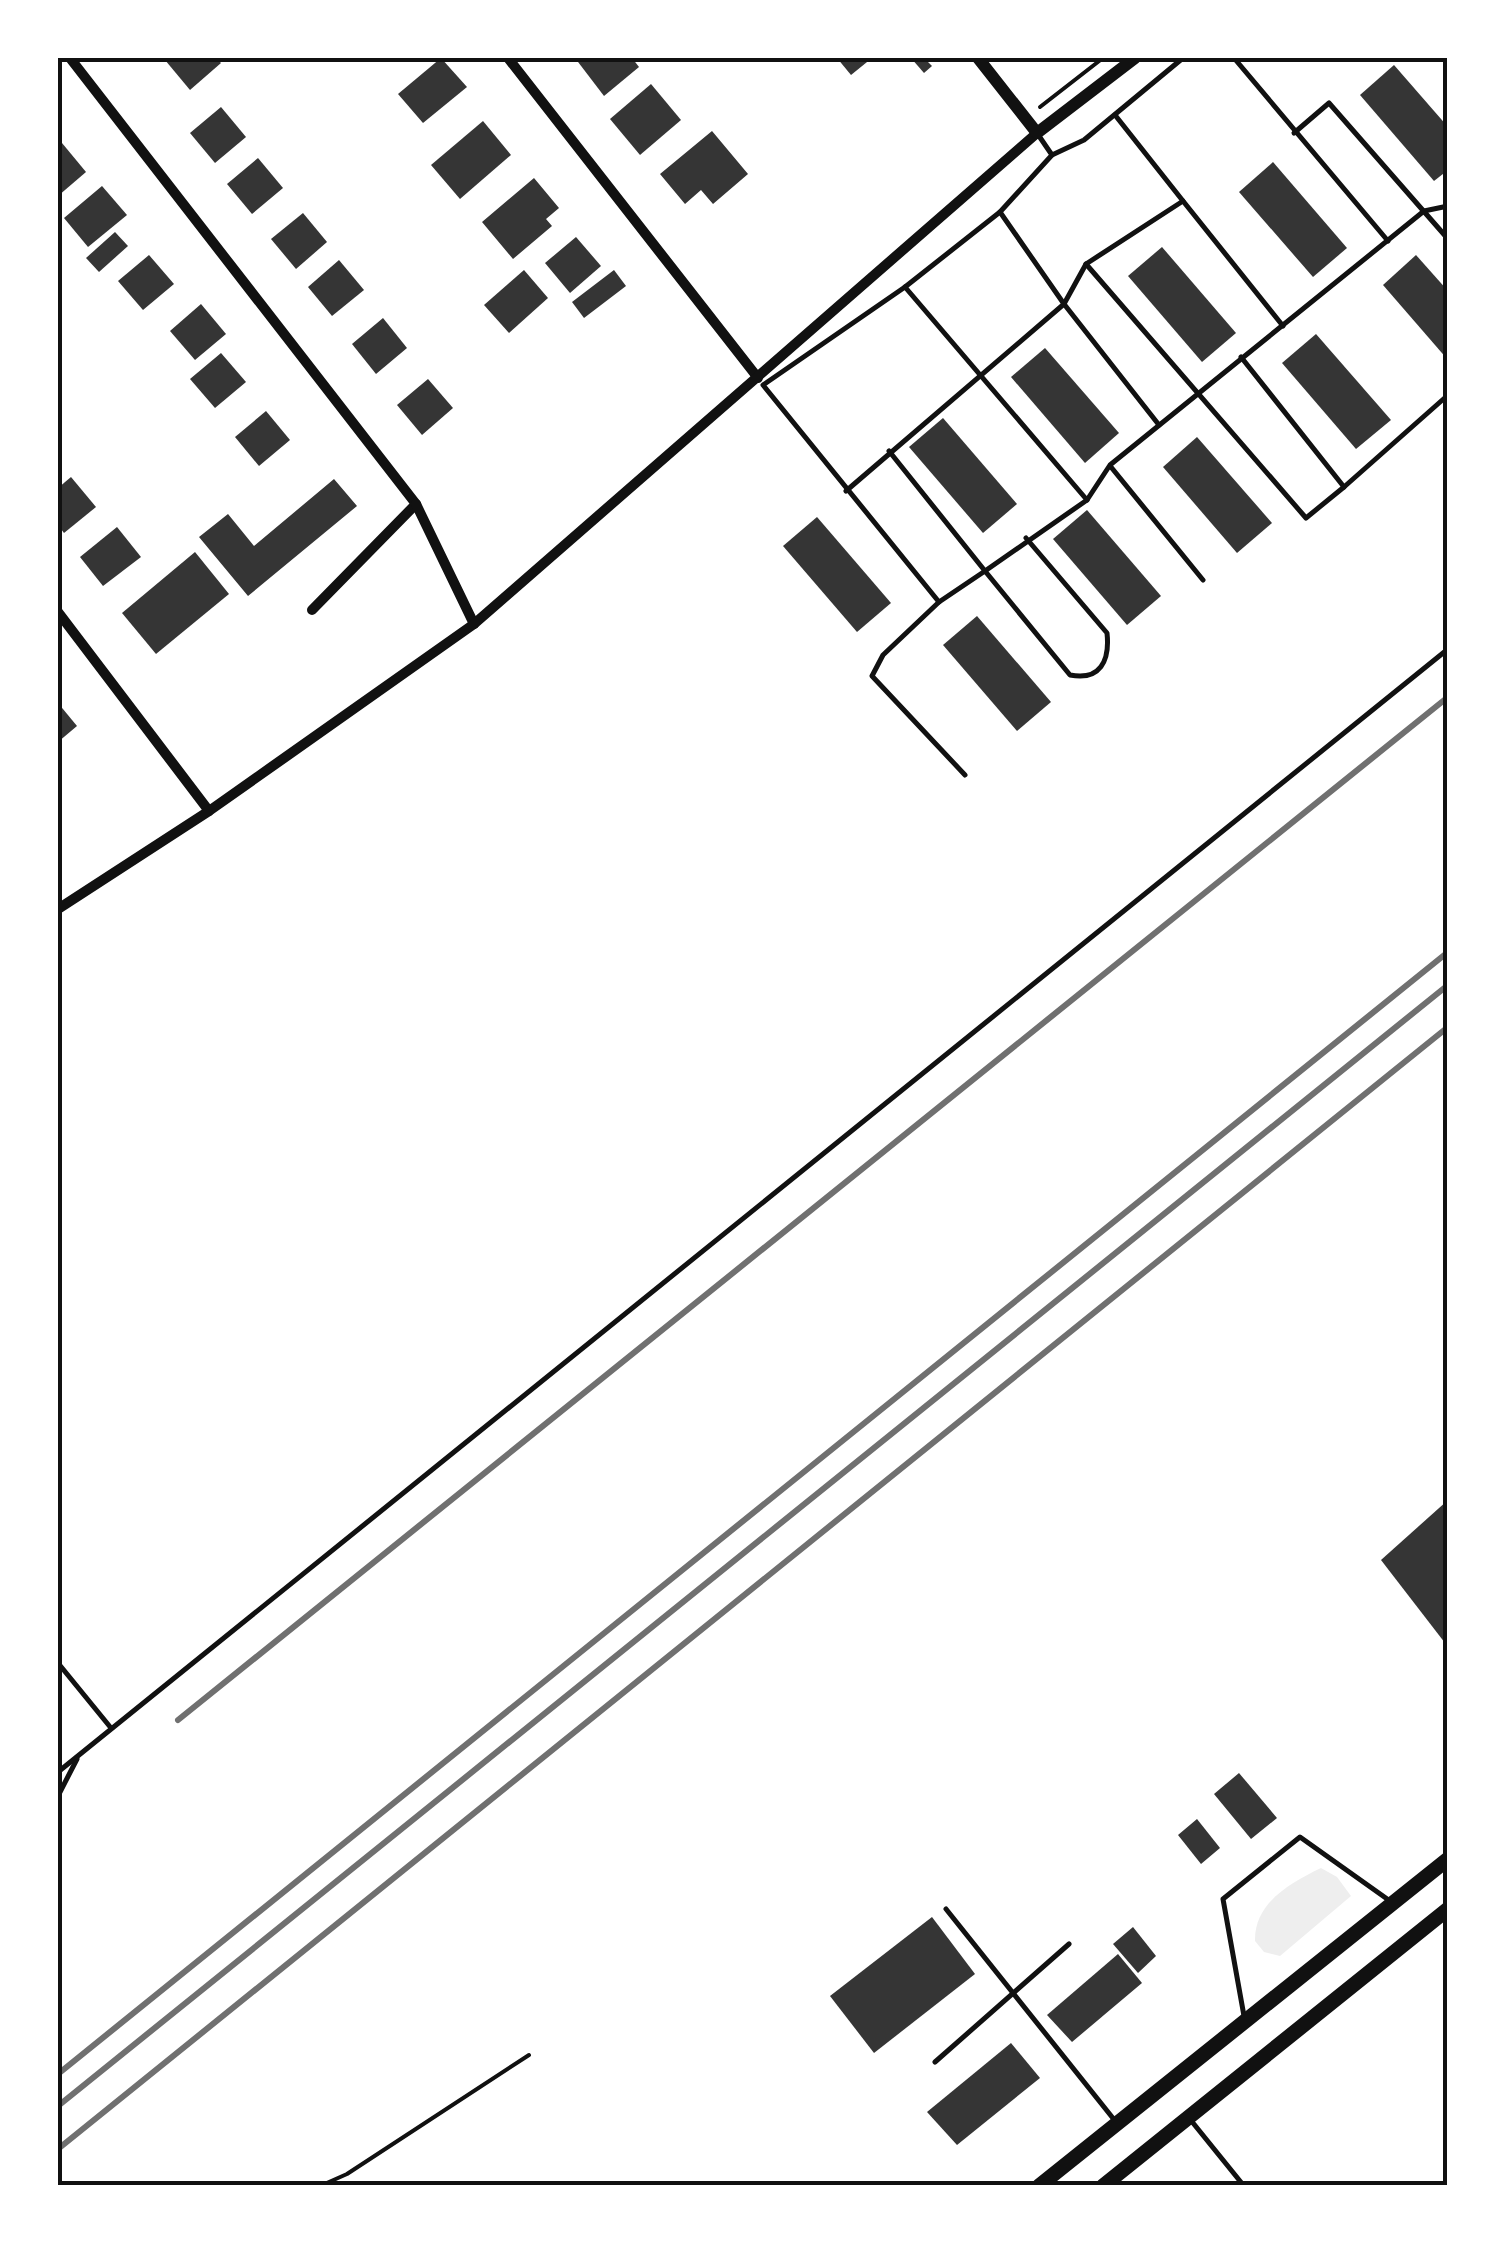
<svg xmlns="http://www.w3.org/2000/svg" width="1505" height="2243" viewBox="0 0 1505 2243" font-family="'Roboto Condensed',sans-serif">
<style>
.green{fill:#eee}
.building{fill:#353535}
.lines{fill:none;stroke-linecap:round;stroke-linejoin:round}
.path{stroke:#111;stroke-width:4}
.service{stroke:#111;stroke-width:5}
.minor{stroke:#111;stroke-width:10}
.tertiary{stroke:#111;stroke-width:12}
.secondary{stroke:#111;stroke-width:15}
.rail{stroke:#707070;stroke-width:6}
.neatline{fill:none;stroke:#111;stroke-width:4}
</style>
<rect width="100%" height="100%" fill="#fff"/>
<path class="green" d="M1321 1868 1337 1877 1351 1896 1280 1956 1264 1952 1255 1941C1254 1903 1290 1883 1321 1868Z"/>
<g class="building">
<path d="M168 58H216L221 63 190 90 165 60Z"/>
<path d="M441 58 467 87 423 123 398 94Z"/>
<path d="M575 58H632L639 67 604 96Z"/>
<path d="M837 58H872L851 75Z"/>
<path d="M911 58H924L932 66 924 73Z"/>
<path d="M1394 65 1448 127V170L1434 181 1360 95Z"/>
<path d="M651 84 681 120 640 155 610 119Z"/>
<path d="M221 107 246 137 215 163 190 133Z"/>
<path d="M483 121 511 155 460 199 431 165Z"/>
<path d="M712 131 748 174 713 204 701 190 685 204 660 174Z"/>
<path d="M62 143 86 172 58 196V146Z"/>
<path d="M258 158 283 188 252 214 227 184Z"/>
<path d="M1273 162 1347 248 1313 277 1239 192Z"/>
<path d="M534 178 559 208 546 219 552 226 513 259 482 222Z"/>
<path d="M102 186 127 215 88 247 64 218Z"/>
<path d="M303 213 327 242 296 269 271 239Z"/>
<path d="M115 232 128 246 99 272 86 258Z"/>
<path d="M576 237 601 266 570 293 545 263Z"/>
<path d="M1162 247 1236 333 1202 362 1128 276Z"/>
<path d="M149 255 174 284 143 310 118 281Z"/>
<path d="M1416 255 1448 291V360L1383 285Z"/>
<path d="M339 260 364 290 332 316 308 287Z"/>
<path d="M524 270 548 298 509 333 484 305Z"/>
<path d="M614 270 626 286 584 318 572 302Z"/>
<path d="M201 304 226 334 195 360 170 331Z"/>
<path d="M383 318 407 348 376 374 352 344Z"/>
<path d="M1316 334 1391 420 1356 449 1282 363Z"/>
<path d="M1045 348 1119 433 1085 463 1011 377Z"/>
<path d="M221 353 246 382 215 408 190 379Z"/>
<path d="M428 379 453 408 422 435 397 405Z"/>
<path d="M266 411 290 440 259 466 235 437Z"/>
<path d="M943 418 1017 504 983 533 909 447Z"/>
<path d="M1197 437 1272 523 1237 553 1163 467Z"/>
<path d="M71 477 96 507 64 533 58 525V488Z"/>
<path d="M334 479 357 506 248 596 199 537 228 514 254 546Z"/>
<path d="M1087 510 1161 596 1127 625 1053 539Z"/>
<path d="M817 517 891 603 857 632 783 546Z"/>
<path d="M117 527 141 557 103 586 80 557Z"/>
<path d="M195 552 229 594 156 654 122 613Z"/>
<path d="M977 616 1051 702 1017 731 943 645Z"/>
<path d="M58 703 77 726 58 742Z"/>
<path d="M1448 1500V1640L1445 1643 1381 1560Z"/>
<path d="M1239 1773 1277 1818 1251 1839 1214 1794Z"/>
<path d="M1197 1819 1220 1848 1201 1864 1178 1835Z"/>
<path d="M932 1917 975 1974 874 2053 830 1996Z"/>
<path d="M1133 1927 1156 1956 1138 1973 1113 1944Z"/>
<path d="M1118 1954 1142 1983 1072 2042 1047 2015Z"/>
<path d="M1011 2043 1040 2078 957 2145 927 2112Z"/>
</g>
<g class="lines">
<g class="path">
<path d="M1040 107 1103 58"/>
<path d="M320 2186 347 2174 529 2055"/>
</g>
<g class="service">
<path d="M1234 58 1388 241"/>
<path d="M1446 58 1448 59"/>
<path d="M1115 115 1183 201"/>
<path d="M1294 133 1329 103 1448 239"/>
<path d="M1052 155 1084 140 1183 58"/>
<path d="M1000 212 905 287 763 385 939 602 985 571 1070 675C1100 681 1110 661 1107 633L1026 538"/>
<path d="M1086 264 1306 518 1344 487"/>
<path d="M905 287 1087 500"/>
<path d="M1241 357 1344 487 1448 395"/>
<path d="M1159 425 1064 304 1086 264 1183 201 1283 326"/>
<path d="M889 451 985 571 1087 500 1110 465 1424 211 1448 206"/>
<path d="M1111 467 1203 580"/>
<path d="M846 491 1064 304 1000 212 1052 155 1039 136"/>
<path d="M939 602 883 655 872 676 965 775"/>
<path d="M58 1663 111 1728"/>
<path d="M58 1772 1448 649"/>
<path d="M58 1796 77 1759"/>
<path d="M946 1909 1116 2122"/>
<path d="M1244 2016 1223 1899 1300 1837 1390 1901"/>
<path d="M935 2062 1069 1944"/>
<path d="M1189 2118 1244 2186"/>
</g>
<g class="minor">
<path d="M70 58 416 504 312 610"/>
<path d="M508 58 758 378"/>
<path d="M416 504 474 624"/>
<path d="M58 612 209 811"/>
<path d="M58 909 209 811 474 624 1037 133"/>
</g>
<path class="tertiary" d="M978 58 1037 133 1135 58"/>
<g class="secondary">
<path d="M1039 2186 1448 1859"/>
<path d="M1103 2186 1448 1909"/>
</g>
<g class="rail">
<path d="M178 1720 1448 697"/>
<path d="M58 2074 1448 952"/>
<path d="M58 2106 1448 985"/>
<path d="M58 2149 1448 1027"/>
</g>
</g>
<rect width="1505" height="2243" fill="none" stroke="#ffffff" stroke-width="120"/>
<rect x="60" y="60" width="1385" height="2123" class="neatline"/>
</svg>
